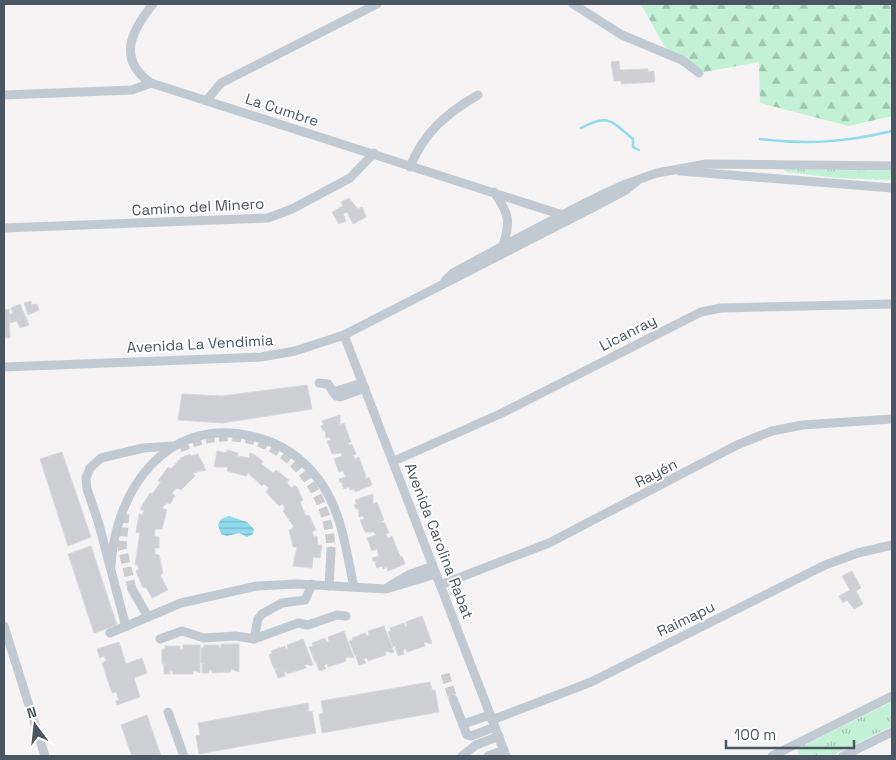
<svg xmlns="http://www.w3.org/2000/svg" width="896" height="760" viewBox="0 0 896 760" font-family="'Space Grotesk',sans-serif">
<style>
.grass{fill:url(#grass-tufts)}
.forest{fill:url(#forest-firs)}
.water{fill:url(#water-rules)}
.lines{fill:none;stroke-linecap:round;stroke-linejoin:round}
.stream{stroke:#90daee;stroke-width:2.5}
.building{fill:#cdcfd5;stroke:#d7d9de}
.minor-tunnel{stroke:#caccce;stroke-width:9;stroke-dasharray:9 4.5;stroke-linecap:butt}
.minor{stroke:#c1cad2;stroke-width:9}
.labels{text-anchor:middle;stroke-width:4;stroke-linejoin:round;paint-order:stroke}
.street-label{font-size:15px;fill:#4a5661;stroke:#fff}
</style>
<defs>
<pattern id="grass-tufts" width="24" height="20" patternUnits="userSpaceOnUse" patternTransform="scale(1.25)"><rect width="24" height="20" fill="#c3f1d5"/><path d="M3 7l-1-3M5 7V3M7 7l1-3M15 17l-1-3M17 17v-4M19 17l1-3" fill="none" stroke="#a0c6b0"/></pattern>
<pattern id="forest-firs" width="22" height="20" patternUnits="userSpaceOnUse" patternTransform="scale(1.25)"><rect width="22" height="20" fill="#c3f1d5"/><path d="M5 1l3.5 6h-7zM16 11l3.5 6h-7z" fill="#a0c6b0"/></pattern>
<pattern id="water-rules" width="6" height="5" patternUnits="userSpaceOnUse" patternTransform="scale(1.25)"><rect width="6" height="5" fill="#90daee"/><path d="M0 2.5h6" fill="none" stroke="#78b4c4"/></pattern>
</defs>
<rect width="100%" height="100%" fill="#f5f3f3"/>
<g class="grass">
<path d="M783 169 892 171V180L837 178 786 172Z"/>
<path d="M892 702V726L832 756H800L797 752 800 747Z"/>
</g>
<path class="forest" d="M641 4H892V116L849 126 760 103 759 62 699 73 667 51Z"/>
<path class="water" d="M229 516 247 522 254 529 253 534 247 537 239 533 227 536 221 534 218 525 221 519Z"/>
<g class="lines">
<g class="stream">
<path d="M581 128C609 113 611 121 633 139V147L639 150"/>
<path d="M760 139C807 145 846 142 892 131"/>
</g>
</g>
<g class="building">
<path d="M619 61 620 70 648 69V72L654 71 655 82 621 84V81H614L611 62Z"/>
<path d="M349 198 358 209 362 207 366 217 353 224 347 212 343 214 346 221 339 224 332 212 343 206 341 202Z"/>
<path d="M31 301 32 305 37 304 39 310 28 315 24 303Z"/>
<path d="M20 304 29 325 20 328 17 321 10 323 9 315 13 313 11 308Z"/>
<path d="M9 309 10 338H4V310Z"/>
<path d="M307 385 312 409 223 423 178 420 182 394 222 396Z"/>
<path d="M340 415V425L344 423 351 442 348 443 349 445 352 444 356 454 353 455 355 459 359 457 366 477 365 479 369 477 372 485 355 492 354 489 350 490 349 487 344 489 342 484H344L340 482 339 479 346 477 343 471 339 472 334 459 342 456 341 453 332 454 327 441 331 440 330 437 326 438 325 430 323 431 321 426 324 425 322 421Z"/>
<path d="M227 450 238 453 237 456 249 458 250 453 253 454 263 461 261 464 273 473 276 470 289 480 287 483 292 488 294 485 297 487 303 500 300 502 306 516 309 515 316 530 312 532 314 537 317 536 318 545H322L320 558 313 557 312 568 293 566 297 547H293L289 530 294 527 283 511 285 509 283 504 279 506 266 492 269 488 264 484 262 486 248 473 246 476 227 471 228 467H214L217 451 226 453Z"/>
<path d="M62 452 91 537 68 546 40 459Z"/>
<path d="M190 454 191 456 198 454 206 470 193 473 195 476 181 490 177 488 172 493 175 495 170 504 167 503 162 508 167 510 162 529H155L154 536 159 537V548H155V554L159 555 163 573 160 575 168 590 152 598 146 587 143 588 136 571 139 569 137 564 135 565 140 532 136 533 139 514 142 515 144 511 140 509 150 493 152 494 161 482 158 481 168 467 171 469 179 460 181 459 180 458Z"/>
<path d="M373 494V504L377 502 384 520 381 522 385 523 389 533 386 534 388 538 392 536 400 556 398 558 402 556 405 564 388 571 387 567 383 569 382 566 377 568 375 563 377 562 373 561 372 558 379 556 377 549 372 551 367 538 376 535 374 532H365L360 520 364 519 363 516 359 517 358 509H356L354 505 357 504 355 500Z"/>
<path d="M91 546 117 625 94 633 68 554Z"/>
<path d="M852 571 861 588 856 591 863 604 854 609 847 600 843 603 839 596 850 590 842 576Z"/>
<path d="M422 616 432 643 429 644 427 642 424 643 425 646 407 652 406 649 403 650 404 654 398 656 395 647 397 645 393 647 388 632 391 631 390 628 404 623 405 627 407 626 406 622Z"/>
<path d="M384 626 394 652 391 653 388 651 385 652 386 655 368 661 367 658 364 659 366 663 359 665 356 657 358 654 355 656 349 641 353 640 352 638 365 633 367 636 369 635 368 631Z"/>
<path d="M344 631 354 658 348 657 345 658 346 661 328 667 327 664 324 665 326 669 319 671 316 662 318 660 315 662 309 647 313 646 312 643 325 638 327 642 329 641 328 637Z"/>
<path d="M303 639 313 665 310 666 308 664 305 665 306 668 287 674V672H284L285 676 278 678 275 670 278 668 274 669 269 655 272 653 271 651 285 646 286 649 288 648 287 645Z"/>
<path d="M119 642 126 664 142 658 147 673 134 678 140 697 117 705 116 701 119 700 116 692 112 693 102 663 106 661 104 656 100 658 97 649Z"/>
<path d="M221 644H239V672L231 669V672L212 673V670H209V673H202V664L205 663H201V648H204V645H219V648H221Z"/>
<path d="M183 645H200V673L196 671H193V674H173V671H170V674H164V665L166 664H162V649H165V646H180V649H183Z"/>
<path d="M430 682 432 690H435L439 712 322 733 319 714 323 713 321 701Z"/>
<path d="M308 703 309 712 312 711 316 733 199 754 196 736 200 735 198 723Z"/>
<path d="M147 715 161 756H132L121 725Z"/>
</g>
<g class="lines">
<g class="minor-tunnel">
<path d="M180 448C258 411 329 471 331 551"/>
<path d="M125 514 122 547 132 589"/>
<path d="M445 674 453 699"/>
</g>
<g class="minor">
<path d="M153 4C132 30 116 59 151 83L572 218"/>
<path d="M573 4 622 35 682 60 699 73"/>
<path d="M4 95 132 90 151 83"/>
<path d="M207 100 221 83 377 4"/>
<path d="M410 167C424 132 447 113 478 95"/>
<path d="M680 171 892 188"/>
<path d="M494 192C509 214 511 220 503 246"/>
<path d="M4 228 268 218 292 209 350 178 374 153"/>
<path d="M445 281 453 273 503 246 589 201 623 185 657 173 706 164 892 166"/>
<path d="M344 335 506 756"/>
<path d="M4 367 261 357 295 351 344 335 592 208 626 190 636 182"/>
<path d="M319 383 328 384 336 396 340 397 365 388"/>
<path d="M333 392 359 384"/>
<path d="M394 461 500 414 701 312 721 308 892 304"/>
<path d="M111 566C115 490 167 416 251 436 279 442 302 457 319 480 342 511 346 551 354 587"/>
<path d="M440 585 549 543 737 445 772 431 802 425 892 419"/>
<path d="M329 586 331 551"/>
<path d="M388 587 408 575 433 566"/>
<path d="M132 589 148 617"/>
<path d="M4 626 45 756"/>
<path d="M126 627 98 521 87 489 86 478 90 468 101 458 143 448 173 446"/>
<path d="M110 633 181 603 257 586 297 584 386 589 436 574"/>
<path d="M160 639 182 631 204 638 236 636 254 639 298 623 308 625 337 615 346 616"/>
<path d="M254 639 258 619 262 614 282 603 305 600 312 584"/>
<path d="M453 699 467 735 471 736 495 727"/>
<path d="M168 712 184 756"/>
<path d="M492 720 591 682 825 565 858 553 892 545"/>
<path d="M463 724 490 715"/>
<path d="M462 756 476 745 499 736"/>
<path d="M488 756 504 750"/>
<path d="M772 756 892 696"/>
<path d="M843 756 892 732"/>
</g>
</g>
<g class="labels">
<g class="street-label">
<text transform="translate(282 110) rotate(18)" y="5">La Cumbre</text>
<text transform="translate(198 207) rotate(-3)" y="5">Camino del Minero</text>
<text transform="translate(628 333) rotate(-27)" y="5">Licanray</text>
<text transform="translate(200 344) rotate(-3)" y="5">Avenida La Vendimia</text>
<text transform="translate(656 473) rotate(-27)" y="5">Rayén</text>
<text transform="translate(439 541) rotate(69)" y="5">Avenida Carolina Rabat</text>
<text transform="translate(686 619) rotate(-26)" y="5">Raimapu</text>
</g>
</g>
<rect width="896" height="760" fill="none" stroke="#4a5661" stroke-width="10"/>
<g transform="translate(35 725) rotate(345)" stroke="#ffffff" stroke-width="4" paint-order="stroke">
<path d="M0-4L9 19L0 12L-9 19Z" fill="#4a5661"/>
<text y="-8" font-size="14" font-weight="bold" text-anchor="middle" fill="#4a5661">N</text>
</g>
<path d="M726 740v8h128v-8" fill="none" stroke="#4a5661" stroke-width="2.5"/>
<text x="734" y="740" font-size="15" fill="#4a5661" stroke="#ffffff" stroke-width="4" paint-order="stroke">100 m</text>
</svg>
